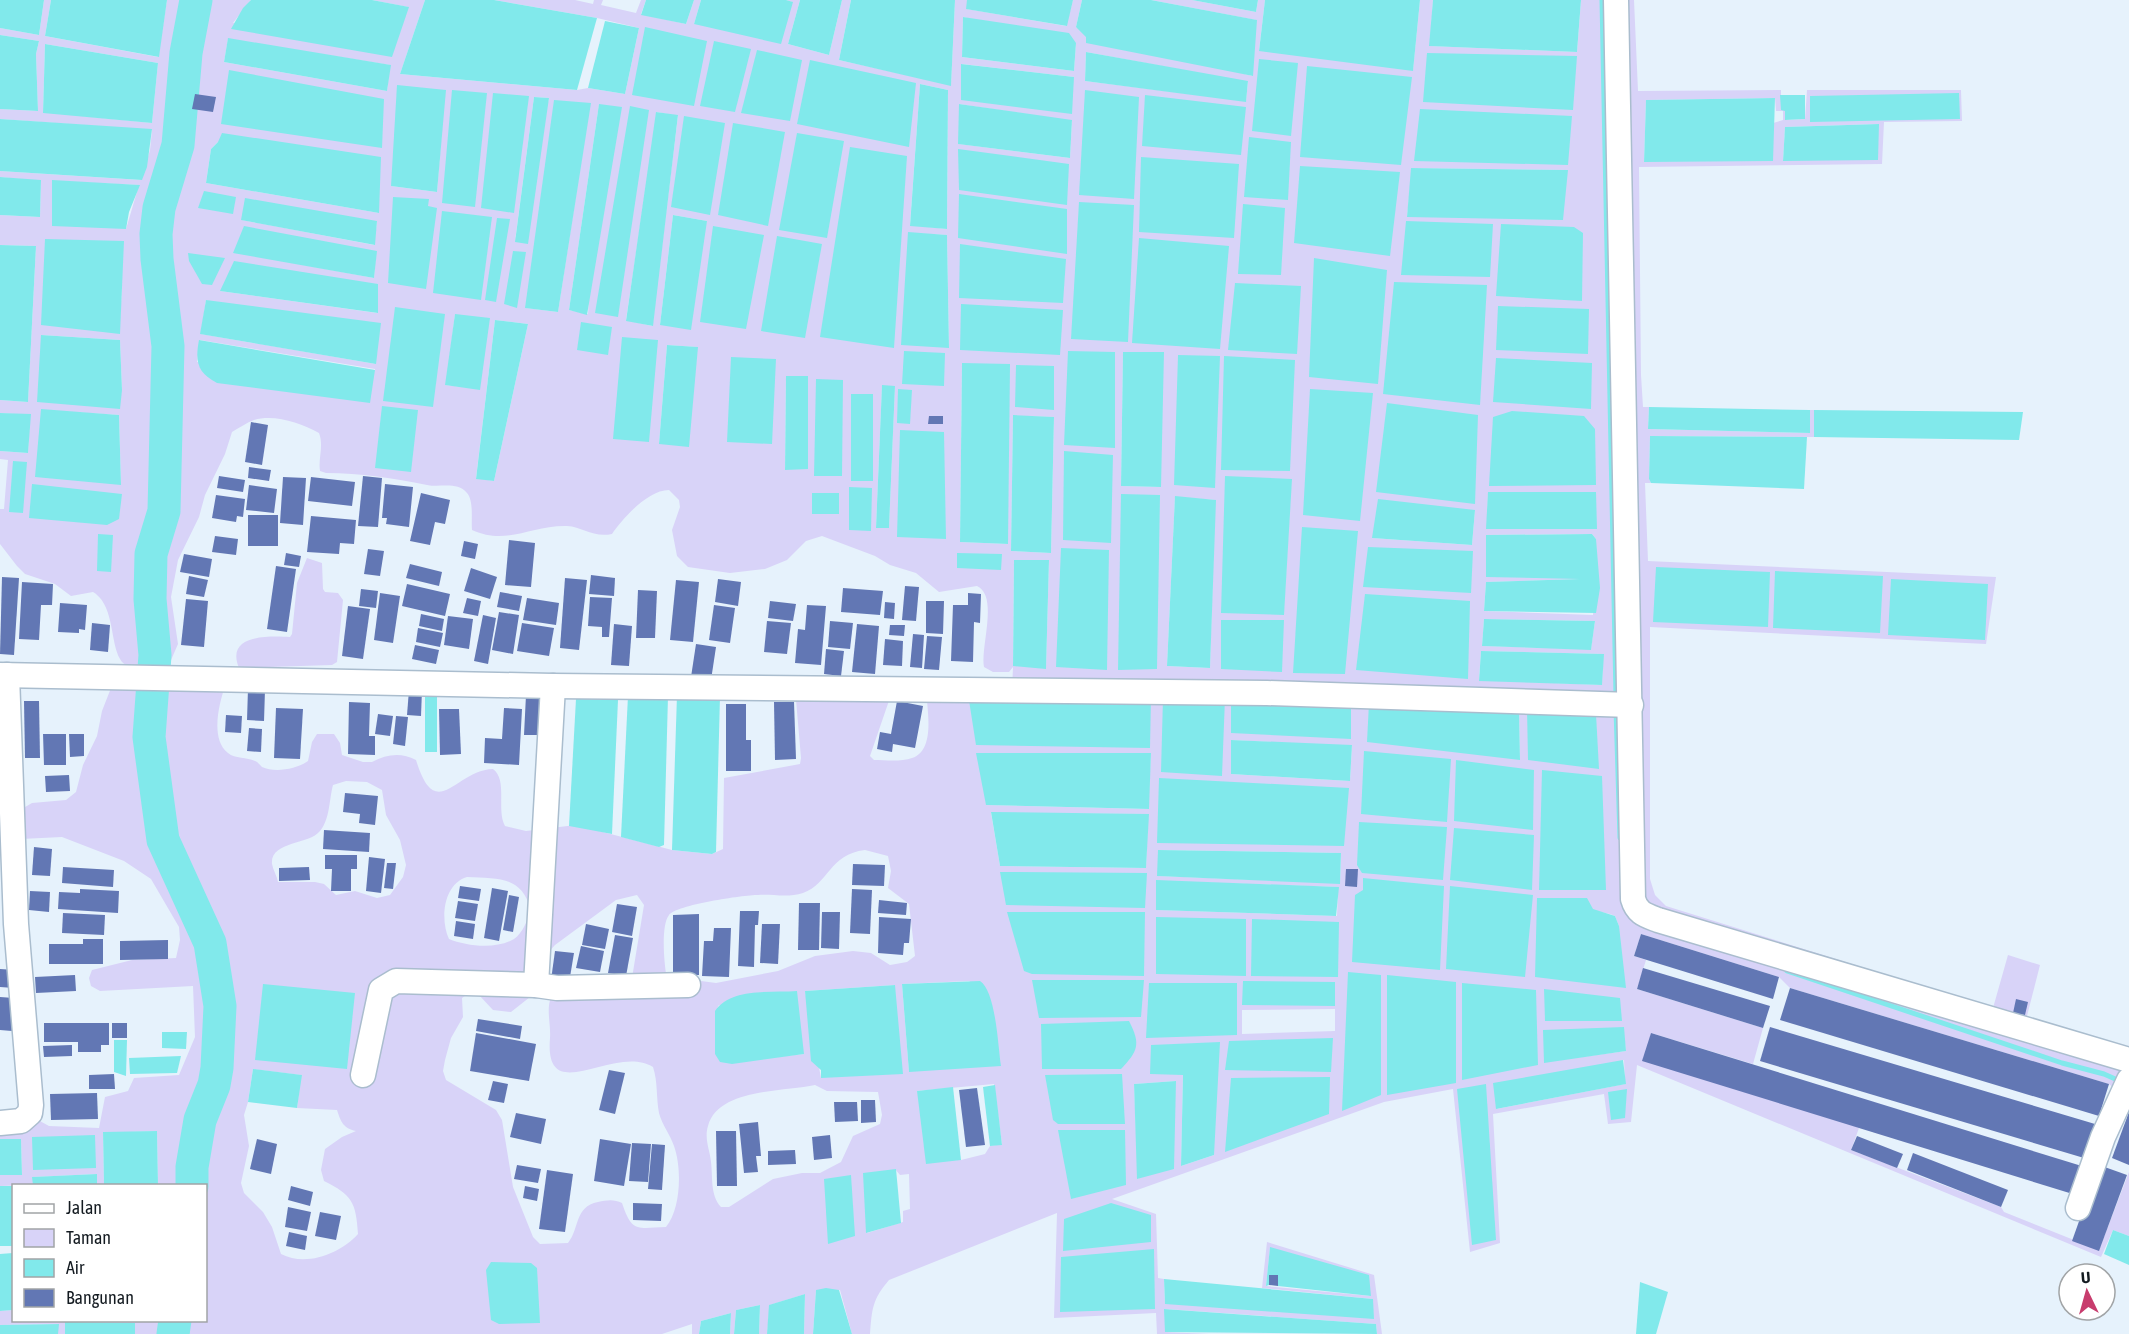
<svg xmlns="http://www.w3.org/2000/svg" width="2129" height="1334" viewBox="0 0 2129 1334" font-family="'Asap Condensed',sans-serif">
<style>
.green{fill:#d8d3f8;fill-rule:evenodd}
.water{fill:#81e9eb}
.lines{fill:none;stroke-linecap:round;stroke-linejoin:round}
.stream{stroke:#81e9eb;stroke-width:5}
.river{stroke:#81e9eb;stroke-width:33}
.building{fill:#6277b4}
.minor-casing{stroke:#aabdce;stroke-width:27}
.minor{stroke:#fff;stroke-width:24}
</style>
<rect width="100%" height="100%" fill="#e6f2fc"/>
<g class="green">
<path d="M44 0H51L45 36 158 57 167 0H251L233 23 408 7 372 0H425L400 74 577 90 588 88 625 94 639 28 597 18 494 0H575L593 4 594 0H603L601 5 636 13 641 0H646L641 14 686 24 694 0H701L694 24 792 2 786 0H800L788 44 829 55 842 0H851L839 60 951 85 955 0H967V9L1066 26 1073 0H1082L1076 27 1252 76 1256 20 1151 0H1192L1256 12 1258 0H1265L1259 50 1413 70 1420 0H1433L1430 46 1577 52 1581 0H1634L1638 91 1781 90V110H1785L1786 120 1805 119 1807 90H1961L1962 121 1884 122 1882 164 1639 167 1641 375 1643 407H1649L1648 429 1809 433 1810 410H1814V437L1650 436 1649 479 1651 483H1645L1648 561 1996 577 1986 644 1650 627V879L1655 895 1666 906 1993 1008 2008 955 2040 965 2026 1020 2129 1053 2123 1096 2109 1084 1790 988 1779 977 1641 934 1634 956 1646 960 1637 989 1763 1028 1753 1064 1651 1033 1859 1128 1851 1150 2001 1207 2004 1212 2099 1250 2129 1172V1236L2113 1230 2101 1257 1637 1065 1631 1122 1608 1124 1604 1094 1493 1114 1500 1243 1470 1252 1453 1089 1384 1102 1112 1199 1156 1214 1158 1278 1164 1279 1165 1304 1373 1299 1262 1288 1267 1242 1374 1275 1382 1334H1377L1376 1324 1165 1309V1332L1209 1334H1157L1156 1313 1054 1318 1057 1213 889 1280C872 1300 872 1309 870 1334H852L840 1290H816L813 1334H804L805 1294 770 1305 767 1334H759L760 1305 736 1310 734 1334H730L731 1313 701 1321 699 1334H692V1324L662 1334H135V1323L65 1322V1334H58V1324L0 1325V1311L13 1310 14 1320H206V1186L158 1185 157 1131 103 1133 104 1185H97V1174L33 1177V1185L0 1186V1175L22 1174 21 1139H0V1123L38 1120 49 1126 99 1128 105 1097 128 1091 134 1078 179 1075 195 1037 193 986 100 991 91 986 89 978 92 970 132 960 176 958 180 940 179 927 151 879 124 861 62 837 21 839 20 810 32 803 66 800 76 792 83 765 97 736 102 711 111 688 225 686C219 704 210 739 228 753 235 759 247 757 255 761 258 762 260 765 262 767 275 773 297 769 308 761L312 742 317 734H334L340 743 342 755 363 762H372C387 754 401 752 416 760 436 825 455 770 493 769 508 780 496 810 505 826L526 831 576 825 672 850 712 854 723 849 724 778 800 764 801 758 795 688 893 689 870 756 874 760C885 760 901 762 912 758 936 750 927 709 926 689L1012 690 1013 667 1009 672H993L984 667C980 648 999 596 977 586L939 592 916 573 890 565 875 556 822 536 806 541 787 560 765 569 730 573 688 567 677 556 672 530 680 507 679 500 669 490C648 490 623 518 612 534 593 538 583 527 567 526 531 525 507 546 472 530 471 520 474 501 467 493 457 481 440 488 427 485 393 478 361 473 326 473L320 471C318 458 324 446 319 433 300 423 275 414 254 420 246 423 239 428 232 432L225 454 205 495 199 517 178 560 171 597 178 644 168 667C156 667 143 669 131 667 106 662 120 608 93 592L71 596 55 584 25 574 17 566 0 544V509H4L8 460 0 459V451L28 453 30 415 0 413V400L28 402 36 246 0 245V215L40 217 41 181 0 177V171L141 180 150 150 152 130 0 119V109L38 111 36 54 39 41 0 35V28L39 35ZM963 17 1076 43 1074 71 962 57ZM228 39 390 65 387 91 224 62ZM45 44 158 63 152 123 43 112ZM1086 52 1248 82 1246 101 1085 81ZM962 64 1074 77V78L962 100ZM920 84 948 90 947 229 910 225ZM445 90 437 192 391 186ZM534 97 549 98 515 241ZM1775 98 1776 111H1783V120L1644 162 1646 100ZM590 103 558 312 526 308ZM599 104 588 314H587L569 310ZM959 104 1072 121 1070 158 959 144ZM657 112 678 116 652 326 626 320ZM1879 124 1783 161 1785 127ZM218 142 379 213 206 183 211 149ZM1412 168 1568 170 1407 217ZM52 181 139 185 126 229ZM673 215 707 221 660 325ZM242 220 377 221V222L374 245ZM908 233 947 235 949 348ZM45 239 122 288 119 334ZM376 251 374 278 233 252ZM377 284V313L220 291ZM206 300 376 364 201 334ZM455 314 480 389 446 385ZM495 320 528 324 494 481 476 478ZM41 335 120 340 122 390ZM200 340 375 369V370L197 362ZM667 345 697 347 659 444ZM1123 353 1161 487 1121 486ZM962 363 1008 544 960 542ZM786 377 808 469H785ZM882 386H895L889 528 876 527ZM851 394H872V481H852ZM41 410 119 415 121 485ZM1013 416 1054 417 1051 553 1011 551ZM1488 493 1597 529H1487ZM1175 497 1215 500 1210 668 1167 666ZM1475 510 1472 545 1372 538ZM1592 534 1596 539 1593 615 1484 611 1486 582 1581 579 1486 535ZM1014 560H1049L1046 668 1013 665ZM1484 619 1595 621 1591 649 1482 646ZM1481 651 1603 654 1602 685 1479 680ZM1370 703 1519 711 1520 759ZM1231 740 1352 746 1350 781 1231 774ZM1151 753 1148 809 986 805ZM346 781 367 782 382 790 386 815 400 840 406 865 403 877 390 895 377 898 355 891 336 895 324 884 315 882H278C277 876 273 870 272 864 270 841 309 845 320 831 330 819 329 800 333 785ZM991 813 1148 814 1146 868 1000 866ZM865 850 888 856 891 871 888 888 909 904 915 956 907 962 890 965 871 953 853 951 815 956 778 971 716 983 671 977 666 973C664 961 661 925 669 915 676 905 743 895 758 895 773 894 788 898 803 893 829 884 829 854 865 850ZM1158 850 1341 853 1340 883 1158 876ZM467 877C498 879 522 875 531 911 527 920 523 933 514 939 496 950 466 946 449 939 440 920 443 884 467 877ZM1363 879 1440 970 1363 890ZM1156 881 1338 887 1337 916 1157 910ZM637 895 644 905 632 978 551 997C546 1010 551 1024 550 1038 544 1110 614 1043 653 1067 658 1082 656 1097 659 1113 662 1125 670 1134 674 1146 682 1168 681 1209 666 1227 637 1228 632 1233 622 1203 614 1199 607 1200 598 1202 574 1207 580 1228 568 1243L540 1244 533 1237 513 1187 502 1120 496 1110 446 1080 443 1071 445 1060 451 1038 463 1017 462 998 468 994H478L493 1010 511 1012 530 997 546 955 555 945 616 900ZM1538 898 1610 914 1615 916 1619 926ZM970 981 909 1072 902 984ZM1243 981 1335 1005H1243ZM895 985 821 1078 805 991ZM719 1005 804 1054 756 1059 715 1054 716 1011ZM1335 1009V1031L1242 1034V1010ZM1623 1027 1626 1051 1544 1062ZM1624 1060 1625 1084 1496 1109ZM253 1069 301 1075 297 1108 337 1110C341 1122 343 1128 356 1131L342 1137 325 1149 321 1170 324 1181C352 1195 356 1202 358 1234 340 1254 306 1267 281 1254L272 1227 263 1212 244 1193 241 1183 249 1146 244 1115 248 1102ZM1183 1074 1214 1155 1181 1166V1165ZM1176 1081 1138 1179 1134 1084ZM994 1084 1002 1144 990 1146 985 1154 961 1160 917 1091ZM815 1085 827 1091 878 1092 882 1115 880 1124 853 1136 841 1162 820 1173H802L773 1179 729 1207H721C710 1195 713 1177 711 1162 710 1150 704 1139 708 1126 718 1088 784 1092 815 1085ZM895 1169 900 1175 909 1174 910 1209 903 1211V1222L867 1233ZM1270 1248 1371 1296 1266 1286Z"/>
<path d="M307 558 322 563 323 589 325 592 338 593 343 600 337 662 332 665 239 668C225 634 269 636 290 637L292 634 297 583Z"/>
</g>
<g class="water">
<path d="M0 0H44L39 35 0 28Z"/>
<path d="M51 0H167L159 57 45 36Z"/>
<path d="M251 0H372L409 7 392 57 231 29 243 8Z"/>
<path d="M425 0H494L597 18 577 90 400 74Z"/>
<path d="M646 0H694L686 24 641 15Z"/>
<path d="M701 0H786L793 2 781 44 694 24Z"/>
<path d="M800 0H842L829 55 788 44Z"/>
<path d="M851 0H955L951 86 839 60Z"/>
<path d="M967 0H1073L1067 26 966 9Z"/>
<path d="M1082 0H1151L1257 20 1253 76 1086 43V37L1076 27Z"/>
<path d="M1192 0H1258L1256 12Z"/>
<path d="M1265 0H1420L1413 71 1259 51Z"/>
<path d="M1433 0H1581L1577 52 1429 46Z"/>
<path d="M963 17 1069 33 1076 43 1074 71 962 57Z"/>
<path d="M605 21 639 28 625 94 588 88Z"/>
<path d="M645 27 707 41 694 106 632 95Z"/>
<path d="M0 35 39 41 36 54 38 111 0 109Z"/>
<path d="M228 38 391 65 387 91 224 62Z"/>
<path d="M714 41 751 49 735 112 700 106Z"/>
<path d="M45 44 158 63 152 123 43 113Z"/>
<path d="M757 50 802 60 790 121 741 113Z"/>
<path d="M1086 52 1248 81 1246 102 1085 81Z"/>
<path d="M1427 53 1577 56 1573 110 1423 102Z"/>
<path d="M1259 59 1298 63 1291 136 1252 131Z"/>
<path d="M810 60 916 83 909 147 797 124Z"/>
<path d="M961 64 1074 77 1072 114 961 100Z"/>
<path d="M1307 66 1412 77 1401 165 1300 157Z"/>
<path d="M229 70 384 99 382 148 221 124Z"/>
<path d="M920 84 948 90 947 229 910 226Z"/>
<path d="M397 85 446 90 437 192 391 186Z"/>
<path d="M452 90 487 93 475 207 442 203Z"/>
<path d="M1085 90 1139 97 1134 199 1079 195Z"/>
<path d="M493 93 529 96 514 213 481 208Z"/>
<path d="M1959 93 1960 119 1810 122V96Z"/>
<path d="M1145 95 1246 107 1241 155 1142 146Z"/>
<path d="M1780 95H1805V119L1785 120V111L1781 110Z"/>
<path d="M534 97 549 98 528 244 515 242Z"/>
<path d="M1775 98 1773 161 1644 162 1646 100Z"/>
<path d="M554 100 591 103 558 312 525 308Z"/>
<path d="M599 104 622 107 587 315 569 310Z"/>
<path d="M959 104 1072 120 1070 158 958 144Z"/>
<path d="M630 106 649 110 618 317 595 313Z"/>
<path d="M1420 109 1572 116 1568 165 1414 161Z"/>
<path d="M656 112 678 115 653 326 626 321Z"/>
<path d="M684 116 725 123 710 215 671 207Z"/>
<path d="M0 119 152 129 147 167 142 180 0 171Z"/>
<path d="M733 123 785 132 768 226 718 215Z"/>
<path d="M1879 124 1878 160 1783 161 1785 127Z"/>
<path d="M222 133 381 157 379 213 206 183 211 149 218 142Z"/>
<path d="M797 133 844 141 827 238 779 230Z"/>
<path d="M1249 137 1291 142 1288 200 1244 197Z"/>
<path d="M850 147 907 156 894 348 820 337Z"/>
<path d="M958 149 1069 164 1067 205 959 190Z"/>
<path d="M1141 157 1239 164 1234 238 1139 232Z"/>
<path d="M1300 166 1400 172 1390 256 1294 243Z"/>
<path d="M1411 168 1568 170 1563 220 1407 217Z"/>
<path d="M0 177 41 180 40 217 0 215Z"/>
<path d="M52 180 140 185 129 212 126 229 52 226Z"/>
<path d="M204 191 236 197 233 214 198 208Z"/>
<path d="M959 194 1067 209V254L958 238Z"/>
<path d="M393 197 429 199 428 206 437 208 426 289 388 283Z"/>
<path d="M245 198 377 221 375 245 241 220Z"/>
<path d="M1079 202 1134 205 1128 342 1071 339Z"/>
<path d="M1243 204 1285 208 1281 275 1238 274Z"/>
<path d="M442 211 492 217 481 300 433 293Z"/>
<path d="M673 215 707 221 691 330 660 325Z"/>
<path d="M497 218 510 219 496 302 485 300Z"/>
<path d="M1406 221 1493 224 1490 277 1401 275Z"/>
<path d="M1501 224 1574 227 1583 233 1582 301 1496 296Z"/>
<path d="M244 226 377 251 374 278 233 253Z"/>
<path d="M713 226 764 235 746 329 700 322Z"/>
<path d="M908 232 947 235 949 348 901 345Z"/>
<path d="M777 236 822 244 805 338 761 331Z"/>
<path d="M1139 238 1229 246 1220 349 1132 343Z"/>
<path d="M45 239 124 241 120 334 41 325Z"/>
<path d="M960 244 1066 259 1063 303 959 298Z"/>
<path d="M0 245 36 246 28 402 0 400Z"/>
<path d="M513 251 526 252 517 308 504 304Z"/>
<path d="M188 253 225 258 212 285 202 284 189 261Z"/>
<path d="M1314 258 1387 270 1378 384 1309 377Z"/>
<path d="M234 261 378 284V313L220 291Z"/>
<path d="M1394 282 1487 285 1480 405 1383 394Z"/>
<path d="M1235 283 1301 286 1297 354 1228 350Z"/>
<path d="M206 300 381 323 376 364 200 334Z"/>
<path d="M961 304 1063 310 1060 355 960 350Z"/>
<path d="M1498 306 1589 309 1588 354 1496 350Z"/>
<path d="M395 307 445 314 433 407 383 401Z"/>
<path d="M455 314 490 318 480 390 445 385Z"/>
<path d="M495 320 528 324 494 481 476 479Z"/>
<path d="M581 322 612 327 608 355 577 350Z"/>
<path d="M41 335 120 340 122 390 120 409 37 402Z"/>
<path d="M622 337 658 340 649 442 613 439Z"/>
<path d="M199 340 375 370 370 403 217 383C197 373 195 361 199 340Z"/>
<path d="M667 345 698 347 689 447 659 444Z"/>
<path d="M904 351 945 353 944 386 902 384Z"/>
<path d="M1068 351 1115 352V448L1064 445Z"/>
<path d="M1123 352H1164L1161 487 1121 486Z"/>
<path d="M1178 355 1220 356 1215 488 1174 485Z"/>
<path d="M1224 356 1295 360 1290 471 1221 470Z"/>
<path d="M731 357 776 359 772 444 727 442Z"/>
<path d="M1496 358 1592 363 1591 409 1493 402Z"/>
<path d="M962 363 1010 364 1008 544 960 542Z"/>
<path d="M1016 365 1054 366V410L1015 407Z"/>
<path d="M786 376H808V469L785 470Z"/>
<path d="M816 379 843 380 842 476H814Z"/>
<path d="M882 385 895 386 889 528H876Z"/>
<path d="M898 389 912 390 910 424 897 423Z"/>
<path d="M1310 389 1373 393 1360 521 1303 515Z"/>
<rect x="851" y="394" width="22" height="87"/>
<path d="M1387 403 1478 415 1475 504 1376 492Z"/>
<path d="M382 406 418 410 411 472 375 468Z"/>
<path d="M1649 407 1810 410V433L1648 429Z"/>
<path d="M41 409 119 415 121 485 35 477Z"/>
<path d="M1814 410 2023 412 2019 440 1814 437Z"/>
<path d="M1512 411 1584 416 1595 429 1596 485 1489 486 1493 417Z"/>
<path d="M0 413 31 414 28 453 0 451Z"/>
<path d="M1013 415 1054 417 1051 553 1011 551Z"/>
<path d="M900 430 944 432 946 539 897 537Z"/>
<path d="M1650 436 1807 437 1804 489 1651 483 1649 479Z"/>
<path d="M1064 451 1113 455 1111 543 1063 540Z"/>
<path d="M13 461 27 462 23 513 9 512Z"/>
<path d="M1225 476 1292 479 1284 615 1221 613Z"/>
<path d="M32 484 122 494 119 519 107 525 29 518Z"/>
<path d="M849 487 872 488 871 531 849 530Z"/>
<path d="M1488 492H1596L1597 529H1486Z"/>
<rect x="812" y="493" width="27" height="21"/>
<path d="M1121 494 1160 495 1157 669 1118 670Z"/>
<path d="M1175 496 1216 500 1210 668 1167 666Z"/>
<path d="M1378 499 1475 510 1472 545 1372 538Z"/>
<path d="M1302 527 1358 531 1345 674 1293 673Z"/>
<path d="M98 534 113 535 111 572 97 571Z"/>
<path d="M1592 534 1596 539 1600 588 1596 613 1484 611 1486 582 1580 579 1486 577V535Z"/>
<path d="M1368 547 1473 551 1471 593 1363 587Z"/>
<path d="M1061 548 1109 550 1107 670 1056 667Z"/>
<path d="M957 553 1002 554 1001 570 957 568Z"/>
<path d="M1014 560H1049L1046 669 1013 666Z"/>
<path d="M1656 567 1770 572 1768 627 1653 622Z"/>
<path d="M1775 571 1883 576 1880 633 1773 628Z"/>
<path d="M1891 579 1988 584 1985 640 1888 635Z"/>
<path d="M1365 594 1470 601 1468 679 1356 670Z"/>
<path d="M1484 619 1595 621 1591 650 1482 646Z"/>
<path d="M1221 620H1284L1282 672 1221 669Z"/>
<path d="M1481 651 1604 654 1602 685 1479 681Z"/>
<rect x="425" y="690" width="12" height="62"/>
<path d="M968 694 1151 696 1150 748 976 745Z"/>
<path d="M677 695 720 696 716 852 712 854 672 850Z"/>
<path d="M628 696H668L664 845 659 847 621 837Z"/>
<path d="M1163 698H1225L1222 776 1161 772Z"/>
<path d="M1231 698 1351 701V739L1231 733Z"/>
<path d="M576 699 618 700 612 834 569 826Z"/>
<path d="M1369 703 1519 710 1520 760 1367 742Z"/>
<path d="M1527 708 1596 714 1599 769 1528 760Z"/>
<path d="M1231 740 1352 745 1350 781 1231 774Z"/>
<path d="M1364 751 1451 759 1447 822 1361 814Z"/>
<path d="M976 753H1151L1149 809 986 805Z"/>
<path d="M1456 760 1534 770 1533 830 1454 821Z"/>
<path d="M1542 770 1602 776 1606 890H1539Z"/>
<path d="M1159 778 1349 788 1344 846 1157 843Z"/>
<path d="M991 812 1149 814 1146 868 1000 866Z"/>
<path d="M1359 822 1447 827 1443 880 1362 873 1357 865Z"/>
<path d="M1454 828 1534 835 1532 890 1450 880Z"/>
<path d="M1158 850 1341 853 1340 884 1157 876Z"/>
<path d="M1000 872 1147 873 1145 908 1006 905Z"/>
<path d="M1363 878 1444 886 1440 970 1352 962 1355 895 1363 890Z"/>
<path d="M1156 880 1339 887 1336 916 1156 910Z"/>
<path d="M1450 886 1533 895 1525 977 1446 969Z"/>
<path d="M1537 898H1587L1593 909 1615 916 1619 926 1626 988 1535 977Z"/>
<path d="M1007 912H1145L1144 976 1032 974 1024 971Z"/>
<path d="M1156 917 1246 919V976L1156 974Z"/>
<path d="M1252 919 1339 922 1338 977 1251 976Z"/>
<path d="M1348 972 1381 975V1095L1342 1111Z"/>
<path d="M1387 975 1456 982V1083L1387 1095Z"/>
<path d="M1032 980H1144L1141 1017 1039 1018Z"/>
<path d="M980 981C996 991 998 1047 1001 1066L909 1072 902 984Z"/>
<path d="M1243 981 1335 982V1006L1242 1005Z"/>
<path d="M1149 983H1237V1035L1146 1038Z"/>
<path d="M1462 983 1536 990 1538 1065 1462 1080Z"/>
<path d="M263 984 355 993 347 1069 255 1060Z"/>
<path d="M895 985 903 1074 821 1078V1070L811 1061 805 991Z"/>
<path d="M1544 989 1620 998 1622 1021H1545Z"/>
<path d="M797 991 804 1054 732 1064 720 1062 715 1054V1011C731 987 772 993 797 991Z"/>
<path d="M1129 1021C1141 1044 1138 1051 1121 1069H1042L1041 1024Z"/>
<path d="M1624 1027 1626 1051 1544 1063 1543 1030Z"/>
<path d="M162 1032H187L186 1049 162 1048Z"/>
<path d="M1333 1038 1331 1072 1225 1070 1229 1041Z"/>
<path d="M114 1040H127L126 1076 114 1072Z"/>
<path d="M1220 1042 1214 1155 1181 1166 1183 1075 1150 1074 1151 1045Z"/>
<path d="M181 1056 177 1073 130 1074 129 1058Z"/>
<path d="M1623 1060 1626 1084 1496 1109 1493 1083Z"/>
<path d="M253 1069 302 1075 297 1108 248 1102Z"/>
<path d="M1122 1074 1125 1124H1058L1053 1120 1045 1075Z"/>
<path d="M1330 1077 1329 1114 1225 1152 1231 1078Z"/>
<path d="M1176 1081 1174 1169 1137 1179 1134 1084Z"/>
<path d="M1486 1084 1496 1240 1472 1245 1457 1089Z"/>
<path d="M995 1085 1002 1145 990 1146 983 1087Z"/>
<path d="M953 1087 961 1160 926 1164 917 1091Z"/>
<path d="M1627 1089 1625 1118 1611 1120 1608 1092Z"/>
<path d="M1058 1130H1125L1126 1185 1071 1199Z"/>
<path d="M157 1131 158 1185H104L103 1132Z"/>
<path d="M95 1135 96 1168 33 1170 32 1137Z"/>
<path d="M0 1139H21L22 1175H0Z"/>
<path d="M896 1169 901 1223 866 1233 863 1173Z"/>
<path d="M97 1174V1185H33L32 1177Z"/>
<path d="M851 1175 855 1236 828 1244 824 1179Z"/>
<rect x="0" y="1186" width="13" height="60"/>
<path d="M1111 1203 1151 1215V1242L1063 1251 1064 1219Z"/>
<path d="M2113 1230 2129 1236V1265L2104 1254Z"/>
<path d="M1270 1247 1369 1275 1371 1296 1278 1286V1275H1269V1285L1266 1286Z"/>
<path d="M1154 1249 1155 1309 1060 1312 1061 1257Z"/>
<path d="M13 1253V1310L0 1311V1254Z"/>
<path d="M491 1262 531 1263 537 1268 540 1323 499 1324 491 1320 486 1270Z"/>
<path d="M1164 1279 1373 1299 1374 1319 1165 1304Z"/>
<path d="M1640 1282 1668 1292 1656 1334H1636Z"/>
<path d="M826 1288 839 1290 852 1334H813L816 1290Z"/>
<path d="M805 1294 804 1334H767L769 1305Z"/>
<path d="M760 1305 759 1334H734L736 1310Z"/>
<path d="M1164 1309 1376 1324 1377 1334 1165 1332Z"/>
<path d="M731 1313 730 1334H699L701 1321Z"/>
<path d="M65 1322 135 1323V1334H65Z"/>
<path d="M59 1324 58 1334H0V1325Z"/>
</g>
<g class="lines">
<g class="stream">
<path d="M1602 0 1616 697"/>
<path d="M1616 709 1620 838"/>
<path d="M1787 971 2062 1063 2104 1074 2122 1082"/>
</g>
<g class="river">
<path d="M192 1186V1167L200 1120 214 1085 217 1068 220 1006 210 943 163 840 149 737 155 655 150 599 151 554 164 511 168 346 157 259 156 234 159 208 178 145 186 53 196 0"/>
<path d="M173 1334 175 1320"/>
</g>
</g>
<g class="building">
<path d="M195 94 216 97 213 112 192 109Z"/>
<path d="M929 416H943V424H928Z"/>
<path d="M251 422 268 425 262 465 245 462Z"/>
<path d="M249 467 271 470 269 481 248 478Z"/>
<path d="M219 476 245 480 243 492 217 488Z"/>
<path d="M363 476 382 478 378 527 358 526Z"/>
<path d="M283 477 306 478 303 525 280 523Z"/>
<path d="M311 477 355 482 352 506 308 501Z"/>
<path d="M385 484 413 487 409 527 386 524 387 518H382Z"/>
<path d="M249 485 277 489 274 513 246 510Z"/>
<path d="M421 493 450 500 445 524 435 522 430 545 410 541Z"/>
<path d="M216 495 245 499 243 517 237 516 236 522 212 518Z"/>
<rect x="248" y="515" width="30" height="31"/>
<path d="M311 516 356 520 354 544 340 543 339 554 307 552Z"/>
<path d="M215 536 238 539 236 555 212 552Z"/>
<path d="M509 540 535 543 531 587 505 585Z"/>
<path d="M464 541 478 544 475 559 461 556Z"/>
<path d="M368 549 384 551 380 576 364 574Z"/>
<path d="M286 553 301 556 299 567 284 565Z"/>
<path d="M184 554 212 559 209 577 180 572Z"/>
<path d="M410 564 442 572 439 586 406 578Z"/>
<path d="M276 566 296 569 287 632 267 629Z"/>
<path d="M471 568 497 577 490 599 464 591Z"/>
<path d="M591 575 615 578 614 596 589 594Z"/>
<path d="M189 576 208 580 204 597 186 594Z"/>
<path d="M2 577 19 578 14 655 0 654Z"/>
<path d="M565 578 587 580 579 650 560 648Z"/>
<path d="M718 579 741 582 738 606 715 602Z"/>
<path d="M676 580 699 582 693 642 670 640Z"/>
<path d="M22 582 53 584 52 605H41L39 640 19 639Z"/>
<path d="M407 584 450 594 445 616 402 606Z"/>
<path d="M905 586 919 587 916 621 902 620Z"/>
<path d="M843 588 883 591 880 615 841 612Z"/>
<path d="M361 589 378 591 376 608 359 606Z"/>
<path d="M638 590 657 591 655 638H636Z"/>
<path d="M500 592 522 596 519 611 497 607Z"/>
<path d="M380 593 400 596 393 643 374 640Z"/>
<path d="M968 593 981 594 980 623 974 622 973 662 951 661 953 605H968Z"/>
<path d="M590 597 612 598 609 637H602V627L588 626Z"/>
<path d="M467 598 481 601 478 616 463 613Z"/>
<path d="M527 598 559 603 556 625 523 620Z"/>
<path d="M186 599 208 601 204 647 181 645Z"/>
<path d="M770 601 796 604 793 621 768 618Z"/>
<path d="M926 601H944L943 634 926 633Z"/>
<path d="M885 602 895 603 894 619 884 618Z"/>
<path d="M60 603 87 605 85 630 79 629V633L58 632Z"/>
<path d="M714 605 735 608 730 643 709 640Z"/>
<path d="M807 605 826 606 821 665 795 663 798 629 805 630Z"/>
<path d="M348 606 370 609 363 659 342 656Z"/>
<path d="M499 612 519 615 513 654 492 650Z"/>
<path d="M421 614 444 619 442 631 419 626Z"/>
<path d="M483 615 496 618 488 664 474 661Z"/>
<path d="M448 616 473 619 469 649 444 645Z"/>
<path d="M767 621 791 623 787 654 764 652Z"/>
<path d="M830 621 853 623 850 649 828 647Z"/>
<path d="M92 623 110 625 108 652 90 650Z"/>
<path d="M522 623 554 628 549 656 517 651Z"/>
<path d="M614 624 632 626 629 666 611 665Z"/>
<path d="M857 624 879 626 875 674 852 672Z"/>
<path d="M890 625H905L904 636 889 635Z"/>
<path d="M418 628 443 633 440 647 416 642Z"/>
<path d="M913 634 924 635 922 668 910 667Z"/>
<path d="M927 636 942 637 939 670 924 669Z"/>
<path d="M885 639 903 641 902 666 883 665Z"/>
<path d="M696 644 716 647 711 680 691 677Z"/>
<path d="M415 645 439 650 436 664 412 659Z"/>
<path d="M826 649 844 651 841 676 824 674Z"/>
<path d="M248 688 265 689 264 721 247 720Z"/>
<path d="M409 690H422L421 716 407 715Z"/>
<path d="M526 695 548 696 546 727H539L538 735H524Z"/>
<path d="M24 701H39L40 758H25Z"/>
<path d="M897 701 923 706 915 748 893 744 892 752 877 749 880 732 891 734Z"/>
<path d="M349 702 370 703 369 736H375V755L348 754Z"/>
<path d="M774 702H794L796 759 775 760Z"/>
<path d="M726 704H746V740H751V771H726Z"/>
<path d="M276 708 303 709 300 759 274 758Z"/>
<path d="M504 708 522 709 519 765 484 763 485 738 502 739Z"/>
<path d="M439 709H459L461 754 440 755Z"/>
<path d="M378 714 393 716 390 736 375 734Z"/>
<path d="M226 715 242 716 241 733 225 732Z"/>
<path d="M396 716 408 717 405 746 393 744Z"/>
<path d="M249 728 262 729 261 752 247 751Z"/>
<path d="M43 734H66V765H44Z"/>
<path d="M69 734H84V756L70 757Z"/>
<path d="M69 775 70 791 46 792 45 776Z"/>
<path d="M345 793 378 796 375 825 359 823 360 814 343 812Z"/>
<path d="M324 830 370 833 369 852 323 849Z"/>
<path d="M34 847 52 849 50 876 32 875Z"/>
<path d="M325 855H357V869H351V891H331L332 869H325Z"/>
<path d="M369 857 385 859 381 893 366 891Z"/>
<path d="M387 863H396L393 889 384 888Z"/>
<path d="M853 864 885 865 884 886 852 885Z"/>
<path d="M63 867 114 870 113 887 62 883Z"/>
<path d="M309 867 310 880 279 881V868Z"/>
<path d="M1346 869H1358L1357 887 1345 886Z"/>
<path d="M460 886 481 889 479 901 458 898Z"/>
<path d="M492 888 508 891 499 941 484 938Z"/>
<path d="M80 889 119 891 118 913 58 909 59 892 80 893Z"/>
<path d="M852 889 872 890 870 934 850 933Z"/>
<path d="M30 891 50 892 49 912 29 910Z"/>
<path d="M509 895 519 897 513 932 503 930Z"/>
<path d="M879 900 907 903 906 915 878 913Z"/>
<path d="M458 901 478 904 475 921 455 918Z"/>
<path d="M799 903H820L819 950H798Z"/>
<path d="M617 904 637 907 632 936 612 932Z"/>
<path d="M740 911H759L758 925H755L754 967 738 966Z"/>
<path d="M822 912H840L839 949 821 948Z"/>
<path d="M63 913 105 915 104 935 62 933Z"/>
<path d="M699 914V975H673V915Z"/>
<path d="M879 917 911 919 909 943H904L903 955 878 953Z"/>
<path d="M456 921 475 924 473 939 454 936Z"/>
<path d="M586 924 609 929 605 949 582 945Z"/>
<path d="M762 924H780L778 964 760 963Z"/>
<path d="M714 928H731L729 977 702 976 704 941H713Z"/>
<path d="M1641 934 1779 977 1773 999 1634 956Z"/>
<path d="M615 935 633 938 626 976 608 973Z"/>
<path d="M83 939H103V964H49V944H83Z"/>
<path d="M168 940V959L120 960V941Z"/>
<path d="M581 946 604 951 600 972 576 968Z"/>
<path d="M555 951 574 953 569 983 551 980Z"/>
<path d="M1643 968 1770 1006 1763 1028 1637 989Z"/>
<path d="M0 969 15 970 14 988 0 987Z"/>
<path d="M75 975 76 991 36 993 35 977Z"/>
<path d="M1790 988 2109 1084 2099 1116 1780 1020Z"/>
<path d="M0 997 14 998 12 1031 0 1030Z"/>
<path d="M2016 999 2028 1002 2025 1015 2013 1013Z"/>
<path d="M478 1019 522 1026 520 1039 476 1031Z"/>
<path d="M44 1023H109V1045H101V1052H78V1042H44Z"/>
<rect x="112" y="1023" width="15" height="15"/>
<path d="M1770 1027 2095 1124 2084 1158 1760 1061Z"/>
<path d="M476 1033 536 1044 529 1081 470 1071Z"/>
<path d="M1651 1033 2085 1167 2076 1195 1642 1061Z"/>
<path d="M72 1045V1056L44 1057 43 1046Z"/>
<path d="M609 1070 625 1073 615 1114 599 1110Z"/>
<path d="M114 1074 115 1089H89V1075Z"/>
<path d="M493 1081 508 1084 504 1103 488 1100Z"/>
<path d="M977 1088 985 1145 966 1147 959 1090Z"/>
<path d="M97 1093 98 1119 51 1120 50 1094Z"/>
<path d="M861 1100H875L876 1122 861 1123Z"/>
<path d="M834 1102H857L858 1121 835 1122Z"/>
<path d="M2129 1112V1165L2112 1158Z"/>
<path d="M516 1113 546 1119 541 1144 510 1137Z"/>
<path d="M758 1122 761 1156H756L758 1172 744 1173 739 1124Z"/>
<path d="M716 1131H736L737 1186H717Z"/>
<path d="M830 1135 832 1158 814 1160 812 1137Z"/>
<path d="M1857 1136 1903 1154 1897 1168 1851 1150Z"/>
<path d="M257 1139 277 1144 271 1174 250 1169Z"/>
<path d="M600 1139 631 1144 624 1186 594 1181Z"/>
<path d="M632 1143 651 1144 648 1182 629 1181Z"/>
<path d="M652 1144 665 1145 662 1190 648 1189Z"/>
<path d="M795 1150 796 1164 768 1165V1151Z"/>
<path d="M1913 1153 2008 1190 2001 1207 1907 1170Z"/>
<path d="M517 1165 541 1169 538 1183 514 1179Z"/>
<path d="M2099 1165 2127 1175 2099 1251 2072 1241Z"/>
<path d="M547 1170 573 1174 565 1232 539 1229Z"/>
<path d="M291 1186 313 1192 310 1206 288 1200Z"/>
<path d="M525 1186 539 1189 537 1201 523 1198Z"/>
<path d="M633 1203 662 1204 661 1221 633 1220Z"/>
<path d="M288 1207 311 1212 307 1231 285 1227Z"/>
<path d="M320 1212 341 1216 336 1240 315 1236Z"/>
<path d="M289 1232 307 1236 305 1250 286 1246Z"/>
<path d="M1269 1275H1278V1286L1269 1285Z"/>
</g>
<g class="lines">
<defs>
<g id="minor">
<path d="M1616 0 1633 899C1637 913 1645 915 1658 920L2129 1060"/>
<path d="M0 675 553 686 1267 693 1631 705"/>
<path d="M536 985 553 686"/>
<path d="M363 1075 381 990 396 981 536 985 557 988 688 985"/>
<path d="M0 1123 21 1121 30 1113 31 1105 16 924 7 675"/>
<path d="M2078 1208 2103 1137 2129 1080"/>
</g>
</defs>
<use href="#minor" class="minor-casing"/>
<use href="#minor" class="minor"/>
</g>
<rect x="12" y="1184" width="195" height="138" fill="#ffffff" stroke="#a1a4a6" stroke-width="1.5"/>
<rect x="24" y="1204" width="30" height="9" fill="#ffffff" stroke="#a1a4a6" stroke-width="1.5"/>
<text x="66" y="1214" font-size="18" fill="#141b21">Jalan</text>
<rect x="24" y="1229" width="30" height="18" fill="#d8d3f8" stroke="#a1a4a6" stroke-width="1.5"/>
<text x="66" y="1244" font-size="18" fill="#141b21">Taman</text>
<rect x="24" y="1259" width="30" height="18" fill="#81e9eb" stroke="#a1a4a6" stroke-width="1.5"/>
<text x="66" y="1274" font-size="18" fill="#141b21">Air</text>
<rect x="24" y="1289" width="30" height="18" fill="#6277b4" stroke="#a1a4a6" stroke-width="1.5"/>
<text x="66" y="1304" font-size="18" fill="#141b21">Bangunan</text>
<g transform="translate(2087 1292) rotate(355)"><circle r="28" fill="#ffffff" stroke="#a1a4a6" stroke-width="1.5"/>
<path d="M0-4.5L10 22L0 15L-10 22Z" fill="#c83c6d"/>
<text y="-9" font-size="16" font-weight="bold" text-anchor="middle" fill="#141b21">U</text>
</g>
</svg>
